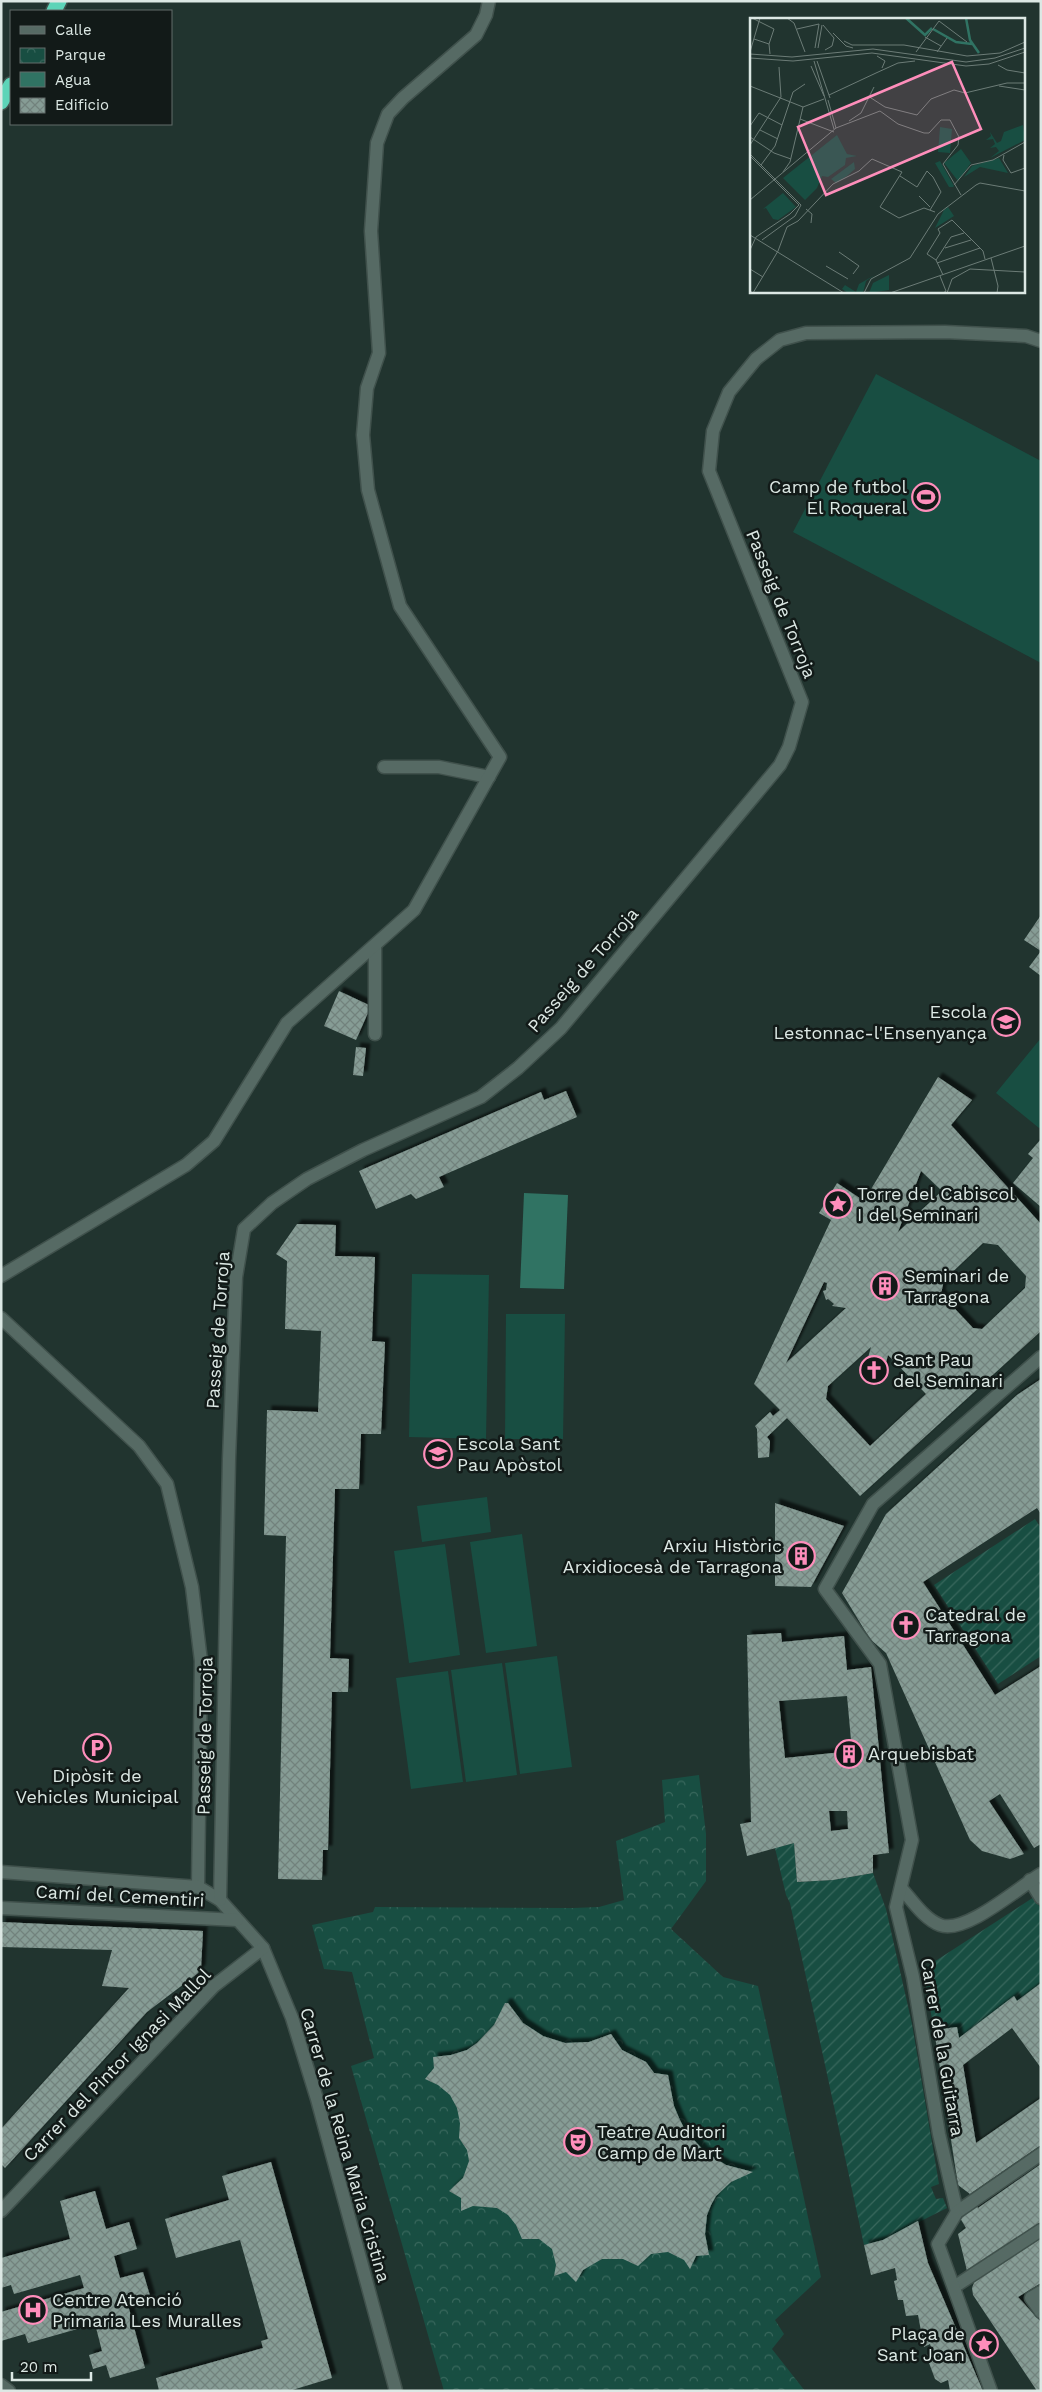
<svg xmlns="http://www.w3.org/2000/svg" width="1042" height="2392" viewBox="0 0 1042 2392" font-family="'Work Sans',sans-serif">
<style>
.grass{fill:#184e42}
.park{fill:url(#park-crowns)}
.garden{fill:url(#garden-furrows)}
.water{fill:#307363}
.building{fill:url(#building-cross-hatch);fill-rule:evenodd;filter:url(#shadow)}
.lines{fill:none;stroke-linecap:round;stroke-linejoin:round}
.street-casing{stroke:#40514c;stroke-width:15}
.highway-casing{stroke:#40514c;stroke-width:18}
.street{stroke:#566a64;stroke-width:12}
.highway{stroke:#5dd4b8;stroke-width:15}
.labels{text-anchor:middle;stroke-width:5;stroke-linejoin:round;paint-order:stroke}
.poi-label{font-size:18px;fill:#dce8e4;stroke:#121a18;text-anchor:start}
.street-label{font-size:18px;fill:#dce8e4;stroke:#121a18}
.inset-river{fill:none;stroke:#307363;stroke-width:2.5}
.inset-road{fill:none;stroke:#6c7c77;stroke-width:1}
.view{fill:#fe8ebb;fill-opacity:0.15;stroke:#fe8ebb;stroke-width:2.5}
.inset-edge{fill:none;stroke:#dce8e4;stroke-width:2.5}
</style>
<defs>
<pattern id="park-crowns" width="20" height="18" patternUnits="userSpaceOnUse" patternTransform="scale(1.25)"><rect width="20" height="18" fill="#184e42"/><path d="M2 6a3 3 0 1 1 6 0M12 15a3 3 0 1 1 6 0" fill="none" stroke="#39685d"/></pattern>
<pattern id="garden-furrows" width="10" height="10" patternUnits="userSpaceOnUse" patternTransform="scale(1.25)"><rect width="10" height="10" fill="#184e42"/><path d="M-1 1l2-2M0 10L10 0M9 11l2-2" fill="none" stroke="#39685d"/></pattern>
<pattern id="building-cross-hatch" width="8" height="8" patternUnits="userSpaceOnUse" patternTransform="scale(1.25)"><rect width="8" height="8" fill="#869c95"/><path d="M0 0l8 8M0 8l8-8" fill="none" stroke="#72827d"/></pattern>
<filter id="shadow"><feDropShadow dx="4.5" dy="-4.5" stdDeviation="1" flood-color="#0009"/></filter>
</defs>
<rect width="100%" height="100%" fill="#21342f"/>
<g class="grass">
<path d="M876 374 1041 461V663L793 532Z"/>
<path d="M1041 1038V1127L1039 1128 996 1093Z"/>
<path d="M412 1274 489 1275 486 1439 409 1437Z"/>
<path d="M506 1314H565L563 1439H505Z"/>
<path d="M487 1497 491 1532 422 1542 417 1506Z"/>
<path d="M522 1534 537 1646 486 1653 470 1542Z"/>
<path d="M445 1544 460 1655 409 1663 394 1551Z"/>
<path d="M557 1656 572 1767 520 1774 505 1663Z"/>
<path d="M502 1663 517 1775 466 1782 451 1670Z"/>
<path d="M448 1671 463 1782 411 1789 396 1678Z"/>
</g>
<path class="park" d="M699 1775 706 1834V1881L671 1929 723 1977 758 1986 821 2277 775 2320 784 2334 772 2349 805 2391H444L351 2066 374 2058 352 1972 324 1969 312 1925 373 1912 375 1907 573 1908 599 1907 624 1900 616 1841 665 1822 662 1780Z"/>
<g class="garden">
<path d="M1035 1519 1041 1528V1656L998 1684 934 1585Z"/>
<path d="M794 1843 797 1882 833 1880 873 1873 886 1909 912 2024 939 2184 931 2187 936 2199 943 2198 947 2208 883 2240 864 2245 790 1903 786 1895 775 1848Z"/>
<path d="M1034 1897 1041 1909V1983L1017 2001 1014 1997 959 2038 957 2027 934 2030 923 1969Z"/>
</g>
<path class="water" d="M524 1193 568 1195 564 1289 520 1288Z"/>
<g class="building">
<path d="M1041 915V976L1029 967 1041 951 1024 940Z"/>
<path d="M339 991 371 1006 356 1040 324 1026Z"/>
<path d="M356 1047 366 1048 363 1076 353 1075Z"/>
<path d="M938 1077 972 1100 951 1125 1041 1224V1331L860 1496 787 1418 767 1437 770 1441 769 1457 758 1458 757 1429 755 1426 770 1412 773 1416 780 1410 754 1384 831 1220 819 1213 837 1183 864 1201ZM921 1171 942 1191 898 1232ZM983 1243 998 1245 1026 1276 1025 1288 982 1329 973 1328 941 1294 944 1280ZM824 1282 827 1283 826 1290 823 1291 826 1300 828 1299 834 1304 832 1306 846 1308 786 1363ZM871 1347 862 1379 880 1384 888 1355 926 1394 870 1446 826 1399 828 1386Z"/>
<path d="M566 1091 577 1117 439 1177 444 1187 416 1199 411 1194 376 1209 359 1171 541 1092 544 1100Z"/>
<path d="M1041 1139V1207L1013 1183 1033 1158 1028 1154Z"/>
<path d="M297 1224 336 1225 335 1256 375 1257 372 1341 385 1342 381 1434H361L359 1489H335L330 1658 349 1659 348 1692H332L328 1850H323L322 1880 278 1879 286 1536 264 1535 267 1410 318 1412 321 1331 285 1329 287 1261 276 1254Z"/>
<path d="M1041 1379V1514L1037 1508 923 1582 995 1695 1041 1666V1844L1034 1848 1000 1794 989 1801 1024 1854 1010 1859 982 1851 970 1840 886 1653 870 1639 842 1593 886 1514 1017 1395Z"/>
<path d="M775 1503 844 1526 811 1587 775 1586Z"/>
<path d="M781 1633 782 1642 844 1636 847 1670 871 1667 889 1853 873 1855V1873L833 1880 797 1882 794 1843 747 1856 740 1824 751 1822 747 1635ZM847 1696 852 1751 785 1758 779 1701ZM829 1811H847L848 1829 831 1831Z"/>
<path d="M1 1922 203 1931 201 1969 197 1974 147 2012 5 2168 1 2164V2129L129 1988 102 1986 112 1950 1 1947Z"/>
<path d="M1041 1983V2068L1012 2028 963 2065 976 2143 1041 2098V2145L970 2194 958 2185 934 2030 957 2027 959 2038 1014 1996 1017 2001Z"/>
<path d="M505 2003H508L523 2023 543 2036 565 2043 589 2042 611 2034 622 2050 646 2062 654 2073 668 2075 674 2106 679 2118 685 2130 704 2151 726 2165 753 2172 731 2182 716 2196 711 2205 707 2215 705 2234 709 2255 696 2256 690 2269 684 2260 668 2252 651 2254 638 2266 623 2259H602L583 2270 576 2282 566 2272 554 2276 556 2265 552 2249 539 2239H522L516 2225 508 2215 497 2208 473 2206 461 2211V2198L449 2191 463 2178 469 2161 467 2150 459 2138 460 2123 457 2108 450 2095 438 2085 425 2079 434 2068 433 2057 451 2055 467 2050 477 2043 494 2025Z"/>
<path d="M271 2162 332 2378 289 2391H159L156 2378 263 2348 261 2341 268 2339 240 2240 176 2258 165 2219 229 2200 222 2176Z"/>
<path d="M1041 2164V2223L967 2271 958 2234 966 2228 960 2218 977 2206 978 2208Z"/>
<path d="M95 2191 106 2229 129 2222 137 2249 114 2256 120 2278 143 2272 151 2299 128 2305 145 2368 110 2378 106 2365 93 2369 89 2355 102 2351 95 2324 28 2343 25 2334 1 2341V2312L84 2288 80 2275 14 2294 11 2285 1 2288V2258L70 2239 60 2201Z"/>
<path d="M918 2221 928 2263 983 2391H950L948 2380 941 2383 935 2379 926 2355 933 2353 930 2344 924 2347 918 2315 906 2316 903 2300H898L894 2281 897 2280 895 2268 871 2275 864 2245 883 2240Z"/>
<path d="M1041 2236V2283L1018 2297 1041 2322V2391H1037L973 2295 972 2288 975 2280Z"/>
</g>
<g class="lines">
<defs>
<g id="street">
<path d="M384 767H439L489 777"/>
<path d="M375 1034V946"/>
<path d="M1 1276 186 1165 214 1141 287 1023 414 910 500 757 400 606 368 490 363 435 367 388 379 353 371 231 377 143 388 114 403 98 476 35 486 15 489 1"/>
<path d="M1 1318 139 1446 167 1484 192 1587 201 1661 198 1887"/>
<path d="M1 1872 198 1887 220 1900 263 1948 292 2018 317 2099 396 2391"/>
<path d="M1030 1880 1041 1898"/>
<path d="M901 1888C912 1900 924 1919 940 1925 965 1935 1019 1887 1041 1874"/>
<path d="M220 1900 229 1459 236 1277 244 1229 272 1203 307 1179 363 1150 481 1097 518 1068 561 1028 780 765 789 747 802 702 709 471 713 431 729 392 756 359 780 340 806 333 945 332 1026 336 1041 341"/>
<path d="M1 1908 237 1920"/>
<path d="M1 2211 214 1986 263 1948"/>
<path d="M957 2212 939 2134 913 1977 896 1907 912 1840 880 1664 825 1589 873 1504 1041 1357"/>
<path d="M954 2287 1041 2230"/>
<path d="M1041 2292 1031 2298 1041 2312"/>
<path d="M1 2385 9 2391"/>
<path d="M991 2391 938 2244 957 2212 1041 2154"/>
</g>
<g id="highway">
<path d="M54 11 59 1"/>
<path d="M1 102 11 85"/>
</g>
</defs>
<use href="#street" class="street-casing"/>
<use href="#highway" class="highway-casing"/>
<use href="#street" class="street"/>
<use href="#highway" class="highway"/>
</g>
<defs>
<symbol id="stadium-ring" viewBox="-11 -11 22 22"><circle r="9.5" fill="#121a18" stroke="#fe8ebb" stroke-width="1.5"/><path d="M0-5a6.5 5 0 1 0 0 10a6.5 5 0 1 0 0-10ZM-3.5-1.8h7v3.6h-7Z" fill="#fe8ebb"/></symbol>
<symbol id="school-ring" viewBox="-11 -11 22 22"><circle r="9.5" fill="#121a18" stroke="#fe8ebb" stroke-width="1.5"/><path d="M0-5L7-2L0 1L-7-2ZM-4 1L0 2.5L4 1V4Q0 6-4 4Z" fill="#fe8ebb"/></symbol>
<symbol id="sight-ring" viewBox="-11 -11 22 22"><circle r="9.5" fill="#121a18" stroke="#fe8ebb" stroke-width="1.5"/><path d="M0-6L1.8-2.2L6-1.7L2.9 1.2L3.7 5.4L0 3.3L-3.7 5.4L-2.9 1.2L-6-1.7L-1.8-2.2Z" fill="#fe8ebb"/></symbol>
<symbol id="building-ring" viewBox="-11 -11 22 22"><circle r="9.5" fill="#121a18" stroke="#fe8ebb" stroke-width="1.5"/><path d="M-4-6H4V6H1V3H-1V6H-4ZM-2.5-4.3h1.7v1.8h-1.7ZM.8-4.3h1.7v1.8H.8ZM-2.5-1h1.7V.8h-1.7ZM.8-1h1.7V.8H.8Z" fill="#fe8ebb"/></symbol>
<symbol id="church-ring" viewBox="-11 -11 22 22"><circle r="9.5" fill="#121a18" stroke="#fe8ebb" stroke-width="1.5"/><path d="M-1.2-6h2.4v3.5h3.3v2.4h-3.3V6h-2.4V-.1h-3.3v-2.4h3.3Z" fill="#fe8ebb"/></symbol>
<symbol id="parking-ring" viewBox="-11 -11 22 22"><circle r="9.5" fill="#121a18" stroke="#fe8ebb" stroke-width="1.5"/><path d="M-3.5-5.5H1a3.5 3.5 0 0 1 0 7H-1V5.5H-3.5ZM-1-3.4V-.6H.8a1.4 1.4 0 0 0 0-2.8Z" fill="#fe8ebb"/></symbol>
<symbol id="theatre-ring" viewBox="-11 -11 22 22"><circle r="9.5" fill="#121a18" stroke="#fe8ebb" stroke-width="1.5"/><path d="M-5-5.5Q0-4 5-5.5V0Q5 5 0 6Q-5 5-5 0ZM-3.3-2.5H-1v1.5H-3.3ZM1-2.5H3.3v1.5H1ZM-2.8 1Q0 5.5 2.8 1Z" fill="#fe8ebb"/></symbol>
<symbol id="hospital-ring" viewBox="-11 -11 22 22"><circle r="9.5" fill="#121a18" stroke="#fe8ebb" stroke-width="1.5"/><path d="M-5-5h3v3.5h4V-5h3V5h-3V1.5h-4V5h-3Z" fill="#fe8ebb"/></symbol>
</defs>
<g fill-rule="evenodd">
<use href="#stadium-ring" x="910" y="481" width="32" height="32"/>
<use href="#school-ring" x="990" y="1006" width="32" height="32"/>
<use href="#sight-ring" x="822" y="1188" width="32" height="32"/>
<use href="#building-ring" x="869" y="1270" width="32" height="32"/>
<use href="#church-ring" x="858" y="1354" width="32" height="32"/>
<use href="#school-ring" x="422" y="1438" width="32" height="32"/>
<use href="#building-ring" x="785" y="1540" width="32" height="32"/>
<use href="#church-ring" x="890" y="1609" width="32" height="32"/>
<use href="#parking-ring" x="81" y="1732" width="32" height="32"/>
<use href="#building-ring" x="833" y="1738" width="32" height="32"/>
<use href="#theatre-ring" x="562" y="2126" width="32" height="32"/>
<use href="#hospital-ring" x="17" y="2294" width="32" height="32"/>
<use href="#sight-ring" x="968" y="2328" width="32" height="32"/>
</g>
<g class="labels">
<g class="poi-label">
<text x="907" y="493" text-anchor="end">Camp de futbol<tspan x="907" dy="21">El Roqueral</tspan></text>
<text x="987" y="1018" text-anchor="end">Escola<tspan x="987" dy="21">Lestonnac-l'Ensenyança</tspan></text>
<text x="857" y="1200">Torre del Cabiscol<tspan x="857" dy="21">I del Seminari</tspan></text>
<text x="904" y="1282">Seminari de<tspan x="904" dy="21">Tarragona</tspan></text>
<text x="893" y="1366">Sant Pau<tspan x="893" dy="21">del Seminari</tspan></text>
<text x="457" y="1450">Escola Sant<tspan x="457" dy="21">Pau Apòstol</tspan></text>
<text x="782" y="1552" text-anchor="end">Arxiu Històric<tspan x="782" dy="21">Arxidiocesà de Tarragona</tspan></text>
<text x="925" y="1621">Catedral de<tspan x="925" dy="21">Tarragona</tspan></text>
<text x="868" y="1760">Arquebisbat</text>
<text x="97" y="1782" text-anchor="middle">Dipòsit de<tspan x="97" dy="21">Vehicles Municipal</tspan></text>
<text x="597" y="2138">Teatre Auditori<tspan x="597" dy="21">Camp de Mart</tspan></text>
<text x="52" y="2306">Centre Atenció<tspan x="52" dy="21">Primaria Les Muralles</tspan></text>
<text x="965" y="2340" text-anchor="end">Plaça de<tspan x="965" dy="21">Sant Joan</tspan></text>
</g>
<g class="street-label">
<text transform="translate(781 604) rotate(68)" y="6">Passeig de Torroja</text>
<text transform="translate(583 970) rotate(-49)" y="6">Passeig de Torroja</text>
<text transform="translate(218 1330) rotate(-86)" y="6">Passeig de Torroja</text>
<text transform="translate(205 1736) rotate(-89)" y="6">Passeig de Torroja</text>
<text transform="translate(120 1896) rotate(3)" y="6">Camí del Cementiri</text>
<text transform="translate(942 2047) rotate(80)" y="6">Carrer de la Guitarra</text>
<text transform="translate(117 2065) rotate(-46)" y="6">Carrer del Pintor Ignasi Mallol</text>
<text transform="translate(345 2145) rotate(74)" y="6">Carrer de la Reina Maria Cristina</text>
</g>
</g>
<g transform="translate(750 18)">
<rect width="275" height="275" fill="#21342f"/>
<path d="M273 107 275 122 240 140 249 133 246 129 240 130 245 126 243 121 236 122 241 118 240 114 247 125 251 123 254 114ZM190 109 202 111 200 135 188 134ZM211 131 221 145 208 163 194 145ZM125 257 116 263 113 275H98L92 271 95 267 106 274 109 266Z" fill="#184e42"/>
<path d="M87 117 97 136 107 138 96 140 95 147 78 159 72 158 67 170 55 182 33 160ZM249 140 258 155 230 149 214 159 222 148ZM190 143 204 168 203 169H199L185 145ZM33 175 46 189 28 202 23 201 16 190 13 191ZM198 189 204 198 185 210 194 192ZM139 257V272L119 275 123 265Z" fill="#184e42"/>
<path d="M104 144 105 151 97 158 86 165 81 161Z" fill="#184e42"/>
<path class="inset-river" d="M156 0 175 17 182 10M216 0 220 22 229 35M183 11 206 24 222 26"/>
<path class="inset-road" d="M2 0 24 11 19 26M37 0 44 5 55 34M73 7 84 20 82 28 75 32M47 11 69 6M83 15 96 28 103 30M175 19 191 28M4 21 19 26 20 36M94 23 102 27H154L217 38 250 35 275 24M65 30 69 6M68 30 72 7M0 34 10 0M166 34 189 3 217 24M187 34 197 20M0 36 42 39 123 31 216 44 245 40 275 30M127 38 135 43 132 50M0 40 43 43 122 35 216 48 239 46 275 34M64 43 84 111M67 43 80 80M248 47 257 52 275 55M61 48 74 78M126 55 148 45 165 43M0 68 53 89M249 68 275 72M79 77 126 55M118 78 135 89 167 97 181 81 204 72 215 75 257 65H275M78 82 86 110M53 89 74 81M50 101 84 114M99 103 111 95 124 69M0 108 9 95 32 107M86 110 130 93 148 106 174 115H179L191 102H200L209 119 208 127 193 146 211 177M10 112 28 121M0 119 24 135 41 141M0 127 31 79 29 49M0 136 51 187 45 198 12 222M254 137 253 142 261 155 275 150M0 138 49 187 40 196 6 219 0 232M11 147 25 128 43 74 55 66M33 154 40 144 53 89M150 158 167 169 177 153 183 159 191 174 180 192M204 167 221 147 243 142 275 124M169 178 180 189M0 182 86 110M56 191 62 196 61 205M0 217 94 275M195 230 221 222M89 234 109 248 103 256M241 240 248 268 247 275M186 242 201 219 214 215M187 245 230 230M76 248 98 261M0 251 13 259M193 257 186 242 177 236 190 215 188 211 202 202 233 233 235 241M190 258 196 273 193 275M0 273 3 275 28 233 37 209 48 203 83 166 109 153 122 141 152 154 130 189 149 200 174 190 185 194M114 275 121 261 160 240 188 196 226 167 230 165 275 173M140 275 275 228M197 275 202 261 220 251 275 254"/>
<path class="view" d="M202 44 231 111 76 177 48 109Z"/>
<rect width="275" height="275" class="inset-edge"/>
</g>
<rect width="1042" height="2392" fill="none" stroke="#dce8e4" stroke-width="5"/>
<rect x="10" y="10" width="162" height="115" fill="#121a18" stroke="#636c6a"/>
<rect x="20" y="26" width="25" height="8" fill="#566a64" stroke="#636c6a"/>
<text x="55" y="35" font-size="15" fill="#dce8e4">Calle</text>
<rect x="20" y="48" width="25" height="15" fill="url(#park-crowns)" stroke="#636c6a"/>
<text x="55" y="60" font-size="15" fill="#dce8e4">Parque</text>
<rect x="20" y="72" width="25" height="15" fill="#307363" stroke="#636c6a"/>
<text x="55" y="85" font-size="15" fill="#dce8e4">Agua</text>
<rect x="20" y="98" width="25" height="15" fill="url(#building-cross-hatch)" stroke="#636c6a"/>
<text x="55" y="110" font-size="15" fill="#dce8e4">Edificio</text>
<path d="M12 2372v8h79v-8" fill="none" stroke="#dce8e4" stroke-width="2.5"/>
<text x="20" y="2372" font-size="15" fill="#dce8e4" stroke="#121a18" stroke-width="4" paint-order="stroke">20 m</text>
</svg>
